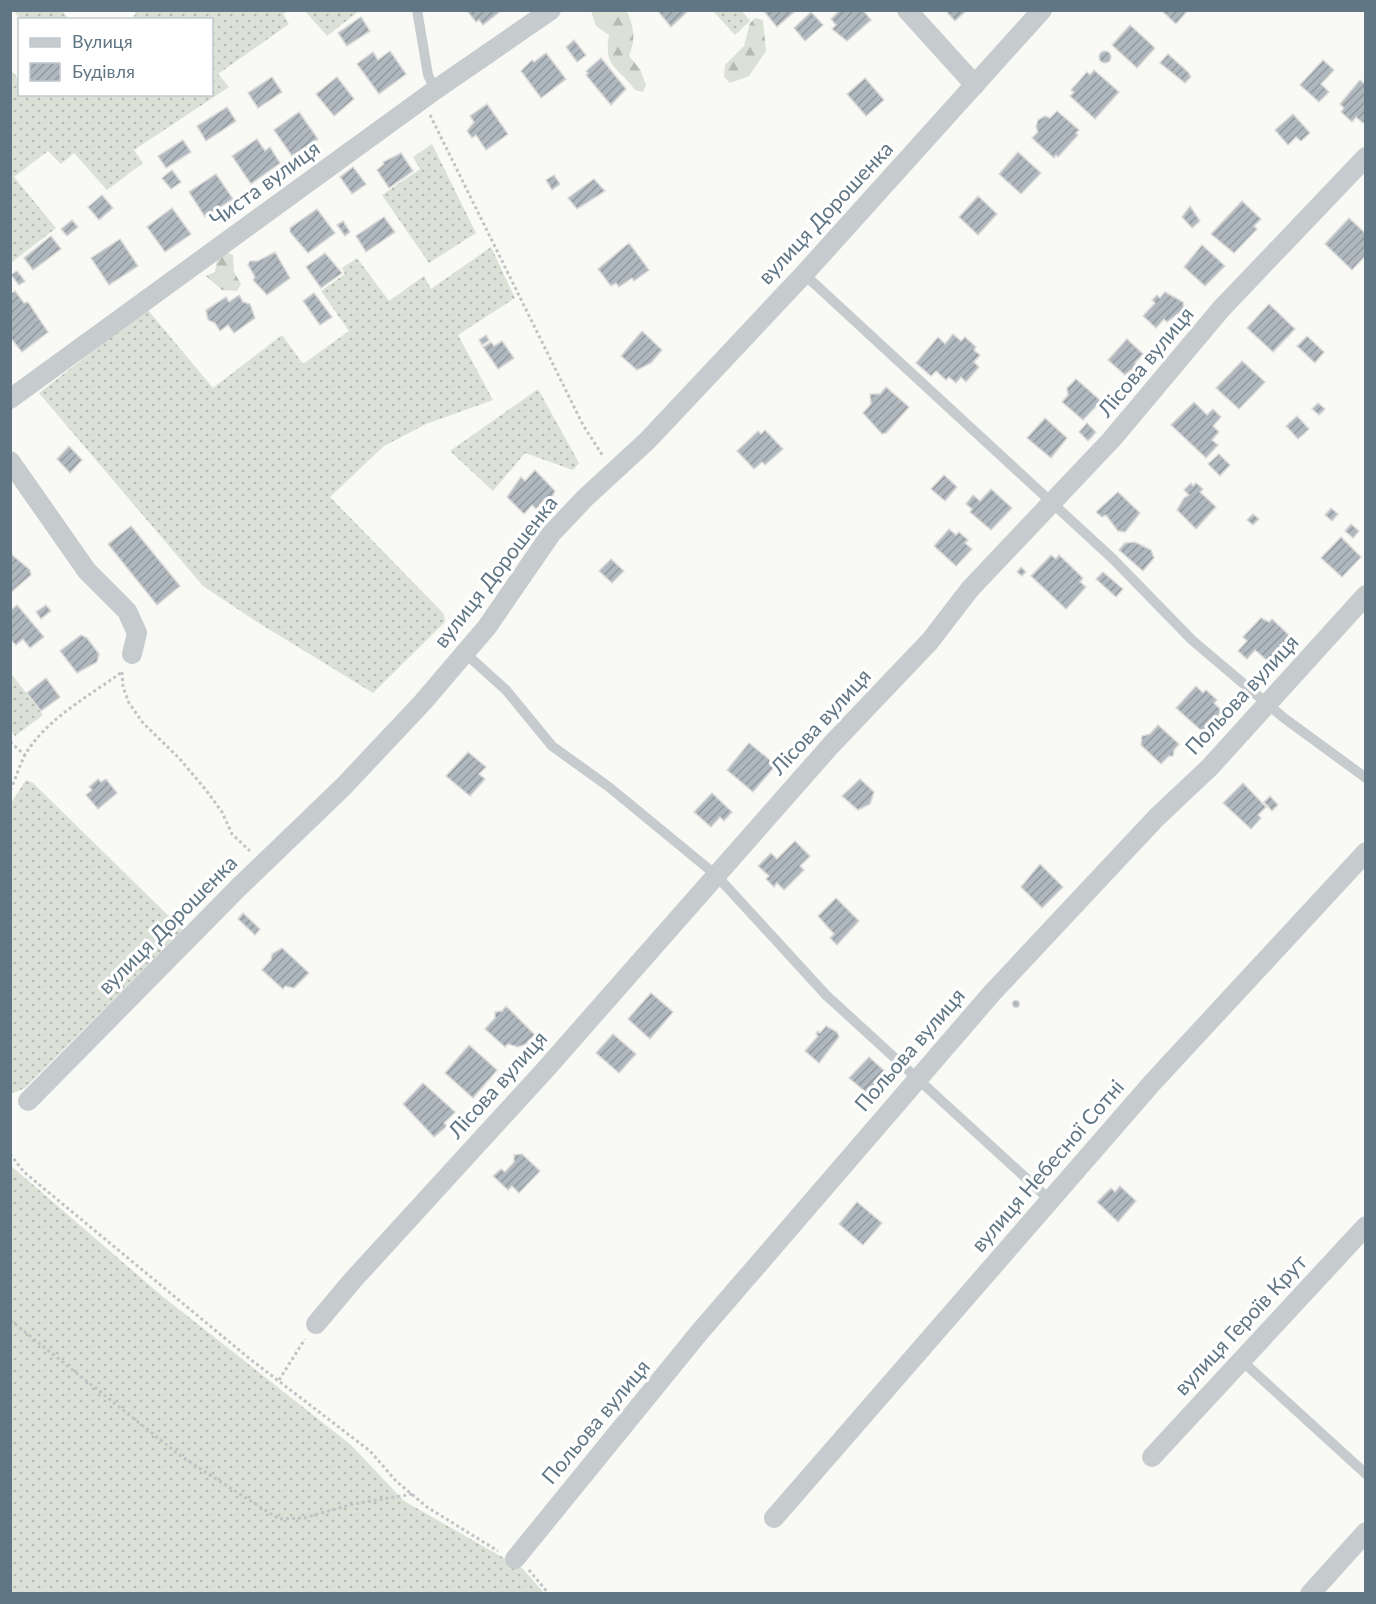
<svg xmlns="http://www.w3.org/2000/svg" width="1376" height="1604" viewBox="0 0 1376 1604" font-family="Lato,sans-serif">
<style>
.forest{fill:url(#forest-firs)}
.garden{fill:url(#garden-dots)}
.building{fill:url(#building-hatch);stroke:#dbdad8;stroke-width:1.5}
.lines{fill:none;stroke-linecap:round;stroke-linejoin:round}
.path{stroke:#c1c4c6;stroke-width:3;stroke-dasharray:3 3;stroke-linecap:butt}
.service{stroke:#c6cbce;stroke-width:10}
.minor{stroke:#c6cbce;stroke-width:20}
.labels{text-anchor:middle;stroke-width:6;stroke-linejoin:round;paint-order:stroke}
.street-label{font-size:21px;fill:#617684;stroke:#fff}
</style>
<defs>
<pattern id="forest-firs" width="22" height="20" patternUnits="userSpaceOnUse" patternTransform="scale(1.5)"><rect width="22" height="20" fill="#dbe1d6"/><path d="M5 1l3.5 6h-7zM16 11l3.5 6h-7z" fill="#b5bbb3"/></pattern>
<pattern id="garden-dots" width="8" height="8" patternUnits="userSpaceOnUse" patternTransform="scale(1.5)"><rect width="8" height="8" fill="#dbe1d6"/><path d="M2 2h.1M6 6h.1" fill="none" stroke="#b5bbb3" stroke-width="1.8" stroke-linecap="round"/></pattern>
<pattern id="building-hatch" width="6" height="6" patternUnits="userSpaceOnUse" patternTransform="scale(1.5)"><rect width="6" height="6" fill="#afb8be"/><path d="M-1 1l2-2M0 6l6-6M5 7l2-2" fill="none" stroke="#929aa0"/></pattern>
</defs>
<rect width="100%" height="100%" fill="#f9f9f6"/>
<g class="forest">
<path d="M591 11H627C634 29 636 38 629 56L640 69 646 85 643 92 635 90C619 67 603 68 609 35L596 26Z"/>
<path d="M755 18 763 20 766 51 749 76 730 83 724 77 725 65 744 46 750 23Z"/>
<path d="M226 252 233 255 234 272 241 284 237 291 222 290 206 276 215 272 217 259Z"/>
</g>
<g class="garden">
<path d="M14 11H62L69 19H20Z"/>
<path d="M134 11H288L283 14 289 24 218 74 229 87 134 150 143 163 107 190 74 153 61 164 48 151 14 177 56 228 11 263V70L19 80 20 94H212V20L130 19 136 14Z"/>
<path d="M305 11H359L327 36Z"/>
<path d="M713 11H742L750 21 735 35Z"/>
<path d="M432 144 476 233 429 263 382 195 420 169 413 157Z"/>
<path d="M491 247 515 298 458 335 493 400 426 424 384 446 330 497 444 614 445 622 373 693 254 620 203 586 39 393 147 309 213 388 282 335 303 364 349 331 321 291 345 274 342 268 357 258 389 301 424 276 431 289Z"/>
<path d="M538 389 579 463 573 470 525 453 493 491 450 451Z"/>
<path d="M10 672 43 715 15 736 11 730Z"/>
<path d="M26 780 33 783 183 930 25 1088 11 1094V803Z"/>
<path d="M10 1165 162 1296 351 1445 404 1501 523 1569 544 1593H11Z"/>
</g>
<g class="building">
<path d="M471 10H502L483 25 479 20 476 22 468 12Z"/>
<path d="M657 10H689L671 27Z"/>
<path d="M763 10H793L794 12 777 27Z"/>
<path d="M840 10H863L871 20 847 41 832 29 836 25 831 19Z"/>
<path d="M945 10H967L955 21Z"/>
<path d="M1161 10H1188L1176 24Z"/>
<path d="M811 12 823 25 805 41 794 28Z"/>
<path d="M361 17 370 31 347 46 338 33Z"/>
<path d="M1130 25 1155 48 1137 68 1112 45Z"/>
<path d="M574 40 586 55 577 62 566 47Z"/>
<circle cx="1105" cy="57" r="6"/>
<path d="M390 51 406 74 379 94 357 64 373 52 378 60Z"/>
<path d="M546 53 566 79 541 98 521 71 532 60 534 62Z"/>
<path d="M1168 54 1188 72 1191 77 1185 83 1160 63Z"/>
<path d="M601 58 626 89 611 105 586 75 588 73 586 71Z"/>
<path d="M1323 60 1334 70 1321 84 1329 92 1319 102 1300 85Z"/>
<path d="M1094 70 1119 92 1095 119 1070 96 1074 92 1071 90 1087 72 1090 75Z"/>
<path d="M272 77 282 92 258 108 248 93Z"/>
<path d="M337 77 354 99 334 116 316 94Z"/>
<path d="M865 78 884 100 866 116 847 94Z"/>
<path d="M1360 80 1366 85V120L1363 123 1356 117 1352 122 1341 112 1344 108 1340 104Z"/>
<path d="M487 104 508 134 486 150 476 135 472 138 467 131 474 122 470 116Z"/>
<path d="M227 107 236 121 206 141 197 126Z"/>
<path d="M1057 111 1079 130 1076 133 1078 135 1058 157 1056 155 1054 158 1032 138 1038 132 1036 127 1038 120 1045 116 1050 118Z"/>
<path d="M299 112 318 139 292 156 274 130Z"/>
<path d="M1293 114 1310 133 1301 141 1296 137 1288 145 1275 130Z"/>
<path d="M257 139 265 151 270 147 280 163 251 184 232 156Z"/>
<path d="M183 140 191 152 166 168 158 156Z"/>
<path d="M1018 152 1041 173 1021 194 999 174Z"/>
<path d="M401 153 413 171 389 188 377 170 384 164 383 162Z"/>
<path d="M353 167 366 184 352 194 340 177Z"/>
<path d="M172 170 181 182 171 189 162 178Z"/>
<path d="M216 174 233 199 205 217 189 192Z"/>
<path d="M554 175 560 184 552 190 546 180Z"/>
<path d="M594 179 605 191 577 209 568 198Z"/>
<path d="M102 195 113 208 99 220 88 207Z"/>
<path d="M978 196 997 214 978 235 959 217Z"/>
<path d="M1242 201 1261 219 1254 226 1257 229 1234 253 1211 234Z"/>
<path d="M1190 206 1200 221 1192 228 1182 217Z"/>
<path d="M172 208 191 234 165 252 147 227Z"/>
<path d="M317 209 335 233 308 253 290 232V228Z"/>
<path d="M384 217 395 232 366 252 356 236Z"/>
<path d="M1349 218 1366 234V255L1352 270 1325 244Z"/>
<path d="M72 220 78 227 67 236 61 229Z"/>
<path d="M343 221 350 232 345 236 337 225Z"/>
<path d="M51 236 61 249 33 270 24 258Z"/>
<path d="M120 239 138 266 109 285 91 258Z"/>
<path d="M629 243 649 270 634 281 632 278 619 287 616 283 611 286 598 269Z"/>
<path d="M1202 245 1225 266 1205 286 1184 267Z"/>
<path d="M275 252 290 278 267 295 253 280 255 277 248 265 250 261H258Z"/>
<path d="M325 253 342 273 321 288 306 267Z"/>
<path d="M17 271 25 281 19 285 11 275Z"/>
<path d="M15 291 24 303 28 302 48 332 22 352 10 337V294Z"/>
<path d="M1165 292 1183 302 1184 309 1167 322 1164 319 1156 328 1143 316 1155 303 1152 300 1157 295 1160 298Z"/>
<path d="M314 293 332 317 320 325 303 301Z"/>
<path d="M239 295 243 302 250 304 255 318 234 333 228 325 220 331 215 323 208 320 206 310 226 297 229 302Z"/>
<path d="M1269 304 1295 329 1273 352 1247 328Z"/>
<path d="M642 331 662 350 651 363 637 370 621 356Z"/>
<path d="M953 334 961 341 965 337 976 347 974 350 980 355 974 362 979 367 966 382 961 377 956 383 949 377 946 380 936 371 931 376 916 363 938 337 945 344Z"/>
<path d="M486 335 489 340 482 345 479 340Z"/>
<path d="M1307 336 1324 352 1315 363 1297 346Z"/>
<path d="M1127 339 1143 354 1135 363 1137 365 1125 375 1108 360Z"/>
<path d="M502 341 514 358 498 369 483 347 491 342 494 346Z"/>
<path d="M1242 361 1265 382 1239 409 1216 388Z"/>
<path d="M1076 379 1101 401 1083 420 1062 402 1068 395 1067 388Z"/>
<path d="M886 387 909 407 886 433 882 434 863 413 871 404 870 394H880Z"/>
<path d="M1194 402 1207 415 1213 409 1221 417 1213 426 1219 432 1212 440 1218 445 1206 458 1171 425Z"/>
<path d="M1318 403 1325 409 1319 415 1312 409Z"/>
<path d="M1297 416 1309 429 1298 439 1286 426Z"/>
<path d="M1045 418 1067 438 1051 458 1027 438Z"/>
<path d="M1087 423 1096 432 1088 441 1079 432Z"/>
<path d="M765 430 783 449 765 465 762 462 754 469 737 451 758 431 761 434Z"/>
<path d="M69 446 82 460 70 473 57 459Z"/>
<path d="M1219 454 1230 465 1220 476 1208 464Z"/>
<path d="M535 470 555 491 552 497 544 500 536 509 532 505 524 514 507 497 521 477 525 481Z"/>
<path d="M944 475 957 487 945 501 931 489Z"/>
<path d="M1191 483 1193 486 1196 483 1203 489 1200 492 1216 507 1196 529 1177 510 1184 498 1189 495 1184 490Z"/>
<path d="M991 489 1012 508 991 530 970 512 972 509 966 504 973 495 980 501Z"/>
<path d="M1118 492 1140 513 1125 532 1118 531 1106 515 1102 517 1096 512Z"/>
<path d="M1331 508 1338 514 1332 521 1325 515Z"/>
<path d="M1253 514 1259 519 1253 525 1247 520Z"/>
<path d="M1351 524 1359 531 1353 538 1345 531Z"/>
<path d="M131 526 180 586 157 605 108 544Z"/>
<path d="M949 529 956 535 959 532 968 540 965 543 972 549 956 566 934 546Z"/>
<path d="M1341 537 1361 557 1342 577 1321 558Z"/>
<path d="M1135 542 1151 550 1154 558 1143 571 1119 550 1125 543Z"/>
<path d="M11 554 30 570 31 575 10 593Z"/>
<path d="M1051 555 1056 559 1059 555 1083 578 1080 582 1086 587 1066 609 1031 576Z"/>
<path d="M611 559 624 571 612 583 599 571Z"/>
<path d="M1021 567 1026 572 1022 576 1017 572Z"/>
<path d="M1103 572 1123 589 1116 597 1096 579Z"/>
<path d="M17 605 44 637 30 648 23 639 16 645 10 639V611Z"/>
<path d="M46 605 51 611 41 619 36 612Z"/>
<path d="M1261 618 1269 622 1272 619 1292 638 1269 662 1255 650 1247 659 1238 651 1247 641 1243 637Z"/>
<path d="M81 635 87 638 99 654 97 662 77 673 60 651Z"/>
<path d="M46 678 60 697 41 711 27 693Z"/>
<path d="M1196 686 1203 693 1206 690 1217 700 1214 703 1222 711 1203 732 1176 708Z"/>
<path d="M1158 725 1179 744 1174 750 1173 756H1169L1161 764 1141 745 1142 736 1150 734Z"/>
<path d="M749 743 776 765 753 792 727 770Z"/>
<path d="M468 752 486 767 479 774 485 779 470 796 446 776Z"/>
<path d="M98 779 101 782 106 779 117 793 98 809 86 795 92 790 89 787Z"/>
<path d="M860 779 874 792 870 804 858 810 842 796Z"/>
<path d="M1243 783 1266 807 1258 815 1261 818 1251 829 1223 803Z"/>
<path d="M712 793 732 812 724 821 720 817 711 827 694 812Z"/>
<path d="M1270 796 1278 805 1272 811 1264 802Z"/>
<path d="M795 841 810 856 800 866 804 870 784 890 777 883 774 887 766 879 769 876 758 866 771 853 777 859Z"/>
<path d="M1040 864 1063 887 1042 908 1021 887Z"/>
<path d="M836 898 859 921 837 945 830 938 834 934 818 916Z"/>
<path d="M243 913 260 929 255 935 238 919Z"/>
<path d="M282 948 309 973 294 988 285 986 283 989 262 970 271 960 272 954Z"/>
<path d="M651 993 673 1012 650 1039 628 1019Z"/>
<circle cx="1016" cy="1004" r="3.5"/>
<path d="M506 1006 535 1035 526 1044 518 1047 508 1044 505 1047 485 1029 495 1018V1012L502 1011Z"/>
<path d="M826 1026 837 1032 839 1037 819 1063 805 1051 818 1036 816 1034 818 1031 820 1033Z"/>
<path d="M613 1034 636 1054 619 1073 596 1053Z"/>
<path d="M469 1045 497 1070 473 1098 445 1073Z"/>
<path d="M869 1057 891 1077 874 1099 849 1078Z"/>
<path d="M423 1083 455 1112 444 1123 447 1126 434 1137 403 1104Z"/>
<path d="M522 1154 540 1171 519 1193 512 1186 508 1190 493 1176 501 1169 505 1172 514 1162V1155Z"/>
<path d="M1120 1186 1136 1201 1118 1222 1097 1202 1111 1188 1115 1192Z"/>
<path d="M857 1202 882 1223 863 1245 839 1224Z"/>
</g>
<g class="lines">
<g class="path">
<path d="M430 115 583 425 603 456"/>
<path d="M122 672 123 687 129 703 143 723 179 758 206 790 222 812 232 834 250 851"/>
<path d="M10 742 25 755"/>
<path d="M10 790C16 779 19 766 25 755 46 719 89 696 122 672"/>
<path d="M10 1154 24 1172 250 1359 370 1451 396 1481 427 1507 498 1551"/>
<path d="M10 1320 182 1457 279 1519 304 1518 353 1504 413 1494"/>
<path d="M279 1380 305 1339"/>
<path d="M529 1570 549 1594"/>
</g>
<g class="service">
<path d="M417 10 428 75 435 90"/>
<path d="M804 274 1113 559 1192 640 1284 718 1366 778"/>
<path d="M465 653 506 690 552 746 609 787 716 875 826 995 1050 1200"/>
<path d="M1242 1361 1366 1474"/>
</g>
<g class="minor">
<path d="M907 10 975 85"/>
<path d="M10 399 435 90 551 10"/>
<path d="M10 461 87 571 127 611 137 633 132 654"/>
<path d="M28 1101 238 888 343 787 423 702 487 627 551 534 585 498 647 441 804 274 1042 10"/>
<path d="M316 1324 352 1281 545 1070 831 745 930 641 970 589 1112 439 1221 309 1366 157"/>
<path d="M1152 1457 1366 1226"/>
<path d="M774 1518 1153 1082 1366 852"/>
<path d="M515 1559 698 1334 992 993 1156 818 1210 767 1366 595"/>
<path d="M1310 1594 1366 1532"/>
</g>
</g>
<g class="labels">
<g class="street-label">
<text transform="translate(265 184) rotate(-36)" y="7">Чиста вулиця</text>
<text transform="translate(826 213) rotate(-47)" y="7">вулиця Дорошенка</text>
<text transform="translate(1146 362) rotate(-50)" y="7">Лісова вулиця</text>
<text transform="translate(496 572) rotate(-52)" y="7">вулиця Дорошенка</text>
<text transform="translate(1242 695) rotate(-47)" y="7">Польова вулиця</text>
<text transform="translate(821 722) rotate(-47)" y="7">Лісова вулиця</text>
<text transform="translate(168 925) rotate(-45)" y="7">вулиця Дорошенка</text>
<text transform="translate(910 1050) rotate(-49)" y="7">Польова вулиця</text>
<text transform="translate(498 1085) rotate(-48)" y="7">Лісова вулиця</text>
<text transform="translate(1048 1166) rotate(-49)" y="7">вулиця Небесної Сотні</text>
<text transform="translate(1241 1325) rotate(-47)" y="7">вулиця Героїв Крут</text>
<text transform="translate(596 1422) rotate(-50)" y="7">Польова вулиця</text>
</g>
</g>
<rect width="1376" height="1604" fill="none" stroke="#617684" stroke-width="24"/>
<rect x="18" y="18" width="195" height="78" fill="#ffffff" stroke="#c0c8ce" stroke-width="1.5"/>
<rect x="30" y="38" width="30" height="9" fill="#c6cbce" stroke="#c0c8ce" stroke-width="1.5"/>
<text x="72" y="48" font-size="18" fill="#617684">Вулиця</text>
<rect x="30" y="63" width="30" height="18" fill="url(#building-hatch)" stroke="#c0c8ce" stroke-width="1.5"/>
<text x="72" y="78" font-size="18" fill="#617684">Будівля</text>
</svg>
